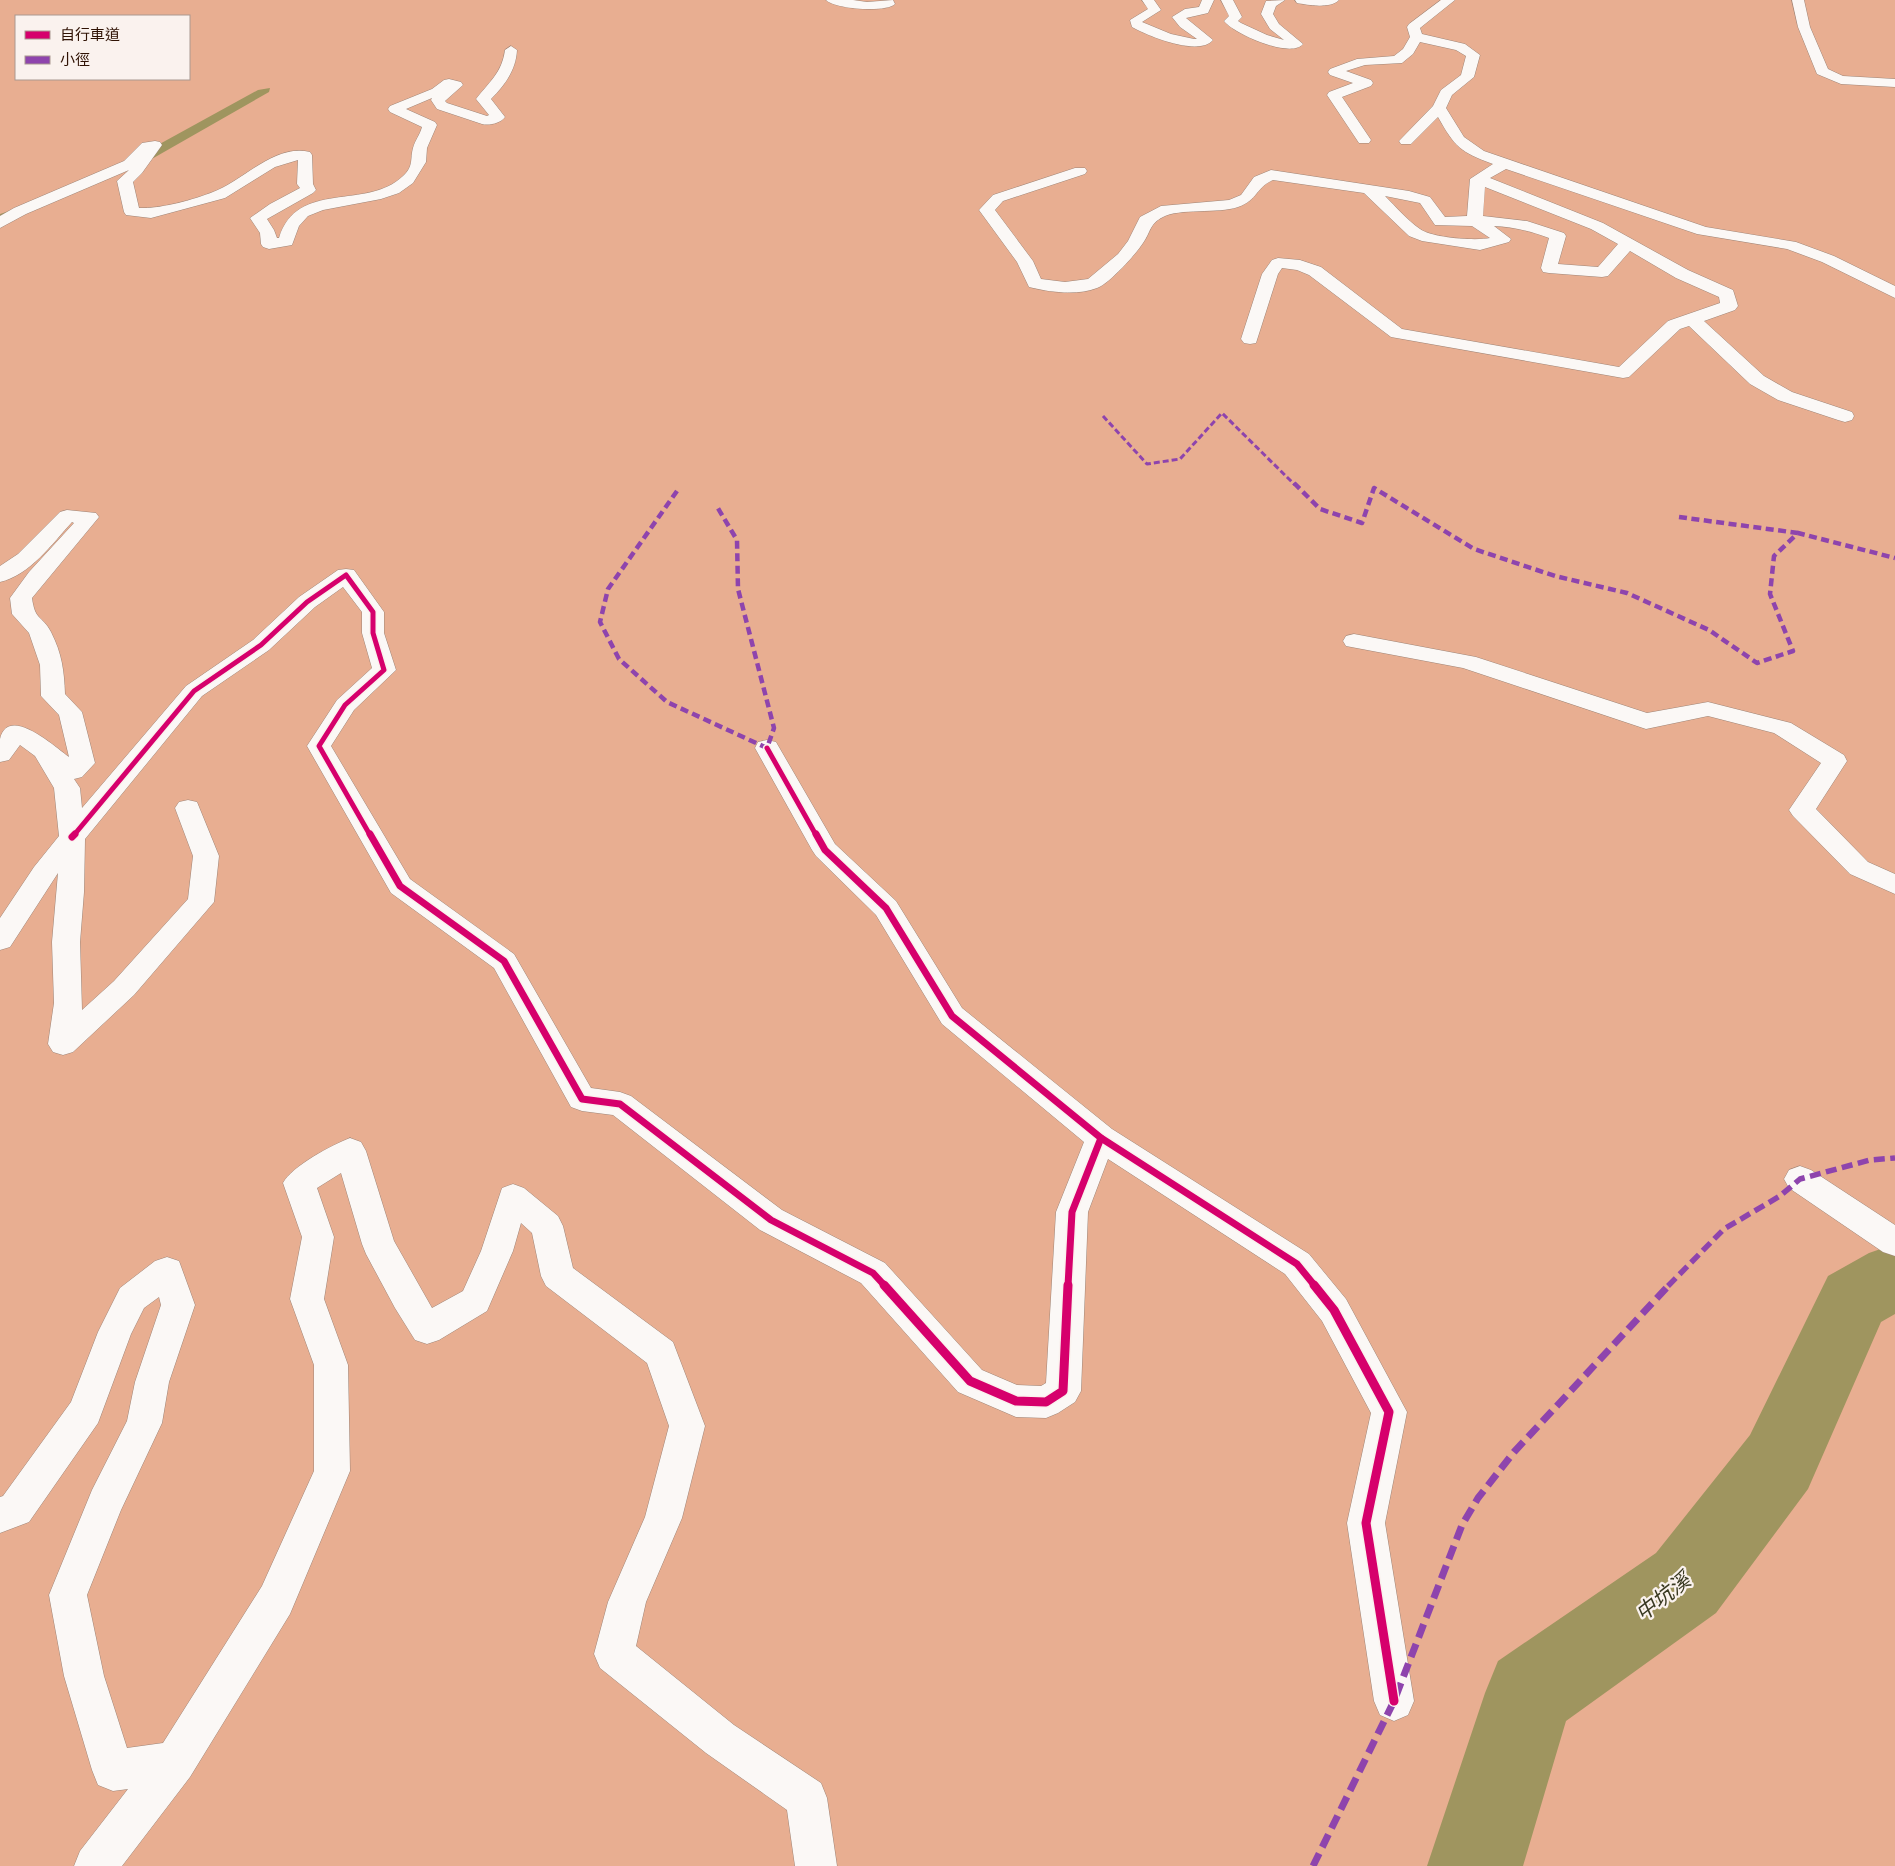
<svg xmlns="http://www.w3.org/2000/svg" width="1895" height="1866" viewBox="0 0 1895 1866" font-family="'DejaVu Sans','Noto Sans TC',sans-serif">
<style>
.green{fill:#e8ae91;fill-rule:evenodd}
.water{fill:#9f955f}
.lines{fill:none;stroke-linecap:round;stroke-linejoin:round}
.river{fill:#9f955f;fill-rule:evenodd}
.minor-casing{stroke:#9e8577;stroke-width:1}
.minor{fill:#fbf8f6;fill-rule:evenodd}
.quiet-far3{stroke:#8e44ad;stroke-width:3;stroke-dasharray:6 3;stroke-linecap:butt}
.quiet-far2{stroke:#8e44ad;stroke-width:4.5;stroke-dasharray:8 4.5;stroke-linecap:butt}
.quiet-far1{stroke:#8e44ad;stroke-width:5.5;stroke-dasharray:11 5.5;stroke-linecap:butt}
.quiet{stroke:#8e44ad;stroke-width:7;stroke-dasharray:14 7;stroke-linecap:butt}
.cycleway-far2-casing{stroke:#faf2ee;stroke-width:8}
.cycleway-far1-casing{stroke:#faf2ee;stroke-width:10}
.cycleway-casing{stroke:#faf2ee;stroke-width:12}
.cycleway-far2{stroke:#d6006c;stroke-width:5}
.cycleway-far1{stroke:#d6006c;stroke-width:7}
.cycleway{stroke:#d6006c;stroke-width:9}
.labels{text-anchor:middle;stroke-width:4.5;stroke-linejoin:round;paint-order:stroke}
.near-water-label{font-size:21px;font-style:italic;fill:#383821;stroke:#faf2ee}
</style>
<rect width="100%" height="100%" fill="#e7cdc0"/>
<path class="green" d="M0 0H1895V1866H0ZM16 16H189V79H16Z"/>
<path class="water" d="M270 88 269 92 150 160 51 203 0 222V214L39 201 136 157 258 90Z"/>
<g class="lines">
<path class="river" d="M1895 1244V1314L1881 1322 1808 1489 1716 1613 1566 1721 1523 1866H1427L1485 1693 1498 1661 1656 1553 1750 1435 1828 1276 1869 1253Z"/>
<defs>
<g id="minor">
<path d="M826 0H853L867 2 893 0 895 4C886 13 834 9 826 0Z"/>
<path d="M1142 0H1154L1161 10 1142 22 1171 34 1194 39H1197L1180 27 1172 17 1185 9 1199 7 1202 0H1214L1208 13 1186 18 1213 40C1199 57 1148 36 1132 27L1130 20 1148 9Z"/>
<path d="M1221 0H1233L1242 17 1238 21 1241 23 1267 35 1284 40 1270 29 1261 14 1266 1 1285 0 1276 6 1273 14 1279 24 1303 44C1291 59 1234 34 1224 21L1229 16Z"/>
<path d="M1295 0H1339C1330 9 1308 5 1297 3Z"/>
<path d="M1441 0H1455L1420 28 1422 34 1465 44 1480 55 1474 77 1452 95 1446 108 1464 137 1484 151 1706 227 1796 242 1834 256 1895 286V298L1822 262 1787 249 1697 234 1506 169 1490 178 1603 223 1688 270 1733 290 1738 306 1735 310 1704 321 1764 376 1792 392 1852 412 1854 416 1852 420 1845 422 1838 420 1778 400 1750 384 1689 326 1680 329 1629 377 1623 378 1391 337 1309 275 1297 270 1282 268 1278 274 1256 343 1250 344 1244 343 1241 339 1262 274 1272 260 1278 258 1300 260 1321 267 1402 329 1619 367 1668 321 1720 303 1719 297 1676 278 1630 251 1608 276 1602 277 1549 273 1543 272 1541 268 1549 238C1531 231 1513 227 1494 226L1511 239 1509 242 1480 250 1422 241 1409 236 1364 193 1273 180C1256 187 1258 200 1238 207 1218 214 1179 208 1163 217 1149 224 1151 232 1143 243 1136 254 1109 284 1097 288 1077 296 1049 292 1029 287L1017 262 979 210 993 195 1075 168H1085L1087 171 1085 174 1003 201 995 210 1033 261 1041 279 1065 282 1088 279 1118 254 1128 241 1140 217 1161 206 1229 200 1241 195 1254 177 1271 170 1409 191 1430 197 1445 217 1467 216 1470 179 1493 164C1460 152 1455 147 1438 117L1411 144H1401L1399 141 1433 106 1441 90 1461 75 1466 56 1456 50 1420 42 1413 54 1402 63 1365 65 1346 71 1371 80 1373 83 1371 86 1342 97 1371 140 1369 143H1359L1327 95 1329 92 1353 83 1330 75 1328 72 1330 69 1357 59 1394 56 1403 49 1410 37 1407 27 1409 24ZM1485 187 1591 229 1618 244 1598 267 1558 264 1566 236 1564 233 1527 221 1483 216ZM1385 196 1420 203 1435 225 1472 226 1490 238C1476 241 1432 238 1420 229 1407 220 1396 207 1385 196Z"/>
<path d="M1792 0H1804L1810 27 1828 69 1843 76 1895 79V87L1841 84 1817 74 1798 27Z"/>
<path d="M511 46 517 50C516 70 505 85 491 99L505 117C501 123 489 126 482 124L437 109 431 100 432 98 406 109 435 122 437 125 427 148 426 162 413 183 399 193 381 199 323 210 308 216 299 226 292 245 269 249 263 247 261 244 260 233 250 218 270 204 300 188 297 184 298 160 275 167 225 198 151 218 126 215 124 212 117 181 129 170 26 214 0 228V216L14 208 124 161 142 143 155 141 160 142 162 145 142 173 133 182 139 208C160 209 193 200 213 192 243 181 275 143 310 152L312 155 313 184 316 190 313 193 267 219 274 230 277 238H279C297 179 367 211 403 176 414 166 410 159 413 148 415 140 420 135 422 127L390 112 388 109 390 106 432 89 444 80 449 79 461 82 463 85 445 101 447 103 487 116 489 115 476 99C489 82 502 73 505 50Z"/>
<path d="M67 510 96 513 99 517 32 598C35 621 42 615 51 632 62 654 64 670 65 694L82 712 95 763 82 777 74 779 80 788 82 808 186 686 253 640 299 597 338 570 346 569 354 570 384 612V633L396 670 354 710 331 746 410 879 514 954 591 1088 620 1092 631 1096 782 1210 885 1263 982 1370 1017 1385 1041 1386 1046 1383 1056 1212 1084 1142 942 1024 876 915 816 856 812 850 755 748 758 742 767 740 776 742 835 844 896 901 962 1008 1112 1129 1309 1254 1346 1299 1407 1412 1385 1523 1414 1701 1408 1715 1394 1721 1380 1715 1374 1701 1347 1523 1371 1413 1322 1321 1285 1274 1108 1159 1088 1212 1081 1391 1075 1402 1058 1413 1046 1418 1016 1417 958 1392 861 1283 760 1230 613 1115 582 1111 571 1107 494 968 391 893 307 746 337 700 372 668 362 633V612L343 587 315 607 269 650 202 696 85 839 84 892 80 942 82 1010 114 981 188 899 193 856 175 808 179 802 188 800 197 802 219 856 214 902 134 995 73 1052 63 1055 53 1052 48 1044 54 1003 52 942 58 873 10 947 0 950V918L34 867 59 836 54 788 35 756 20 745 9 760 0 762C0 755 0 746 0 739 8 704 55 747 69 757L59 715 41 696 40 665 29 633 12 614 10 598 29 572 74 523 72 522C52 544 30 575 0 582V566L18 554 60 512Z"/>
<path d="M1354 634 1476 657 1647 713 1708 702 1791 723 1844 755 1847 761 1816 809 1868 862 1895 874V894L1850 874 1793 816 1789 810 1821 763 1774 733 1708 716 1646 729 1463 668 1346 646 1343 641 1346 636Z"/>
<path d="M350 1138 361 1142 366 1151 394 1241 432 1308 463 1291 481 1251 502 1188 513 1184 524 1188 558 1216 563 1226 573 1268 673 1342 705 1426 682 1518 646 1602 636 1646 734 1725 821 1783 827 1798 837 1866H795L787 1810 706 1753 600 1668 594 1654 608 1602 645 1517 669 1426 647 1363 546 1286 541 1276 532 1233 521 1223 513 1251 487 1311 439 1340 427 1344 415 1340 395 1308 366 1254 362 1244 341 1173 317 1188 334 1237 324 1299 348 1365 350 1471 290 1614 190 1777 122 1866H74L80 1851 128 1789 113 1791 98 1785 92 1770 64 1676 49 1595 92 1490 127 1421 135 1382 161 1305 159 1297 144 1308 131 1334 98 1423 29 1522 0 1533V1497L3 1496 71 1402 98 1332 120 1288 155 1261 167 1257 179 1261 195 1305 169 1382 162 1423 121 1510 87 1595 104 1676 127 1748 163 1743 262 1586 314 1471V1365L290 1299 302 1237 283 1183C292 1166 332 1145 350 1138Z"/>
<path d="M1800 1166 1811 1170 1895 1225V1256L1883 1252 1789 1188 1784 1179 1789 1170Z"/>
</g>
</defs>
<use href="#minor" class="minor-casing"/>
<use href="#minor" class="minor"/>
<path class="quiet-far3" d="M1103 416 1147 464 1180 459 1222 413 1295 485"/>
<g class="quiet-far2">
<path d="M1294 483 1320 509 1362 523 1374 488 1474 549 1555 576 1627 593 1709 630 1757 663 1793 651 1770 594 1774 556 1798 533 1895 558"/>
<path d="M677 491 608 589 600 622 619 659 667 702 767 748 774 728 738 589 737 540 716 505"/>
<path d="M1679 517 1798 533"/>
</g>
<path class="quiet-far1" d="M1668 1286 1724 1229 1780 1196 1800 1179 1870 1160 1895 1158"/>
<path class="quiet" d="M1313 1866 1394 1701 1462 1525 1478 1498 1514 1452 1669 1285"/>
<defs>
<g id="cycleway-far2">
<path d="M767 748 816 835"/>
<path d="M74 835 194 691 261 645 307 602 346 575 373 612V633L384 670 345 705 319 746 370 835"/>
</g>
<g id="cycleway-far1">
<path d="M370 834 400 886 504 961 582 1099 620 1104 771 1220 873 1273 885 1286"/>
<path d="M816 834 825 850 886 908 952 1016 1101 1138 1297 1264 1315 1286"/>
<path d="M72 837 75 834"/>
<path d="M1068 1286 1072 1212 1101 1138"/>
</g>
<g id="cycleway">
<path d="M884 1285 970 1381 1016 1401 1046 1402 1063 1391 1068 1285"/>
<path d="M1314 1285 1334 1310 1389 1412 1366 1523 1394 1701"/>
</g>
</defs>
<use href="#cycleway-far2" class="cycleway-far2-casing"/>
<use href="#cycleway-far1" class="cycleway-far1-casing"/>
<use href="#cycleway" class="cycleway-casing"/>
<use href="#cycleway-far2" class="cycleway-far2"/>
<use href="#cycleway-far1" class="cycleway-far1"/>
<use href="#cycleway" class="cycleway"/>
</g>
<g class="labels">
<g class="near-water-label">
<text transform="translate(1663 1597) rotate(-38)" y="7">中坑溪</text>
</g>
</g>
<rect x="15" y="15" width="175" height="65" fill="#faf2ee" stroke="#a99890"/>
<rect x="25" y="31" width="25" height="8" fill="#d6006c" stroke="#a99890"/>
<text x="60" y="40" font-size="15" fill="#2f1204">自行車道</text>
<rect x="25" y="56" width="25" height="8" fill="#8e44ad" stroke="#a99890"/>
<text x="60" y="65" font-size="15" fill="#2f1204">小徑</text>
</svg>
